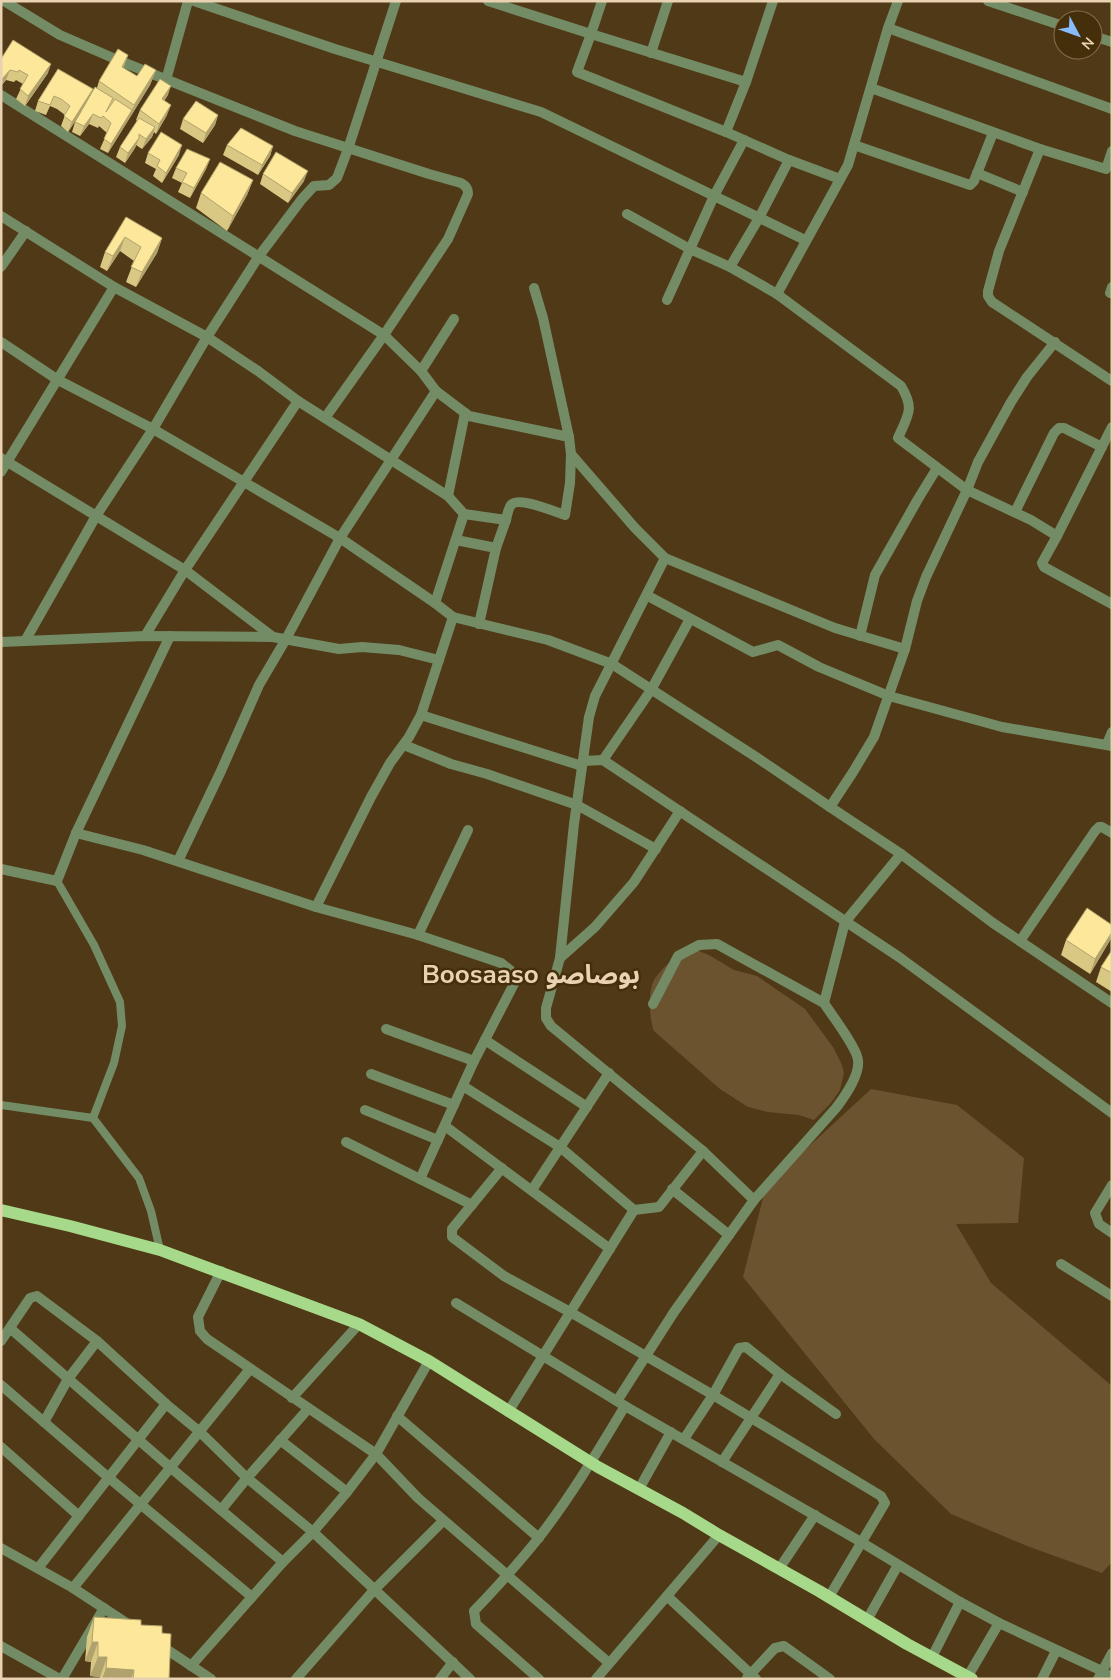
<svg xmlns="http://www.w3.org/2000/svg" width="1113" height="1680" viewBox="0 0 1113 1680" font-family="'Nunito Sans','Noto Sans Arabic',sans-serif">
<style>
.green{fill:#6b5330}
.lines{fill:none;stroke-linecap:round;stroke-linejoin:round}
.service{stroke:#738c66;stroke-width:8}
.minor{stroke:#738c66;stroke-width:10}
.tertiary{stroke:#738c66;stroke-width:10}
.primary{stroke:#a6d989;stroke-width:12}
.wall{fill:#d9c784}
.shaded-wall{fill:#b0a26c}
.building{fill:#fce79a;stroke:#b0a26c}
.labels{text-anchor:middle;stroke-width:5;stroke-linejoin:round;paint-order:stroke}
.town-label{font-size:26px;font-weight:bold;fill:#e9d2b2;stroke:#452f0b}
</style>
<rect width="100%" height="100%" fill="#503916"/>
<g class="green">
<path d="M694 949 709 955 734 970 757 976 805 1009 833 1047 842 1065 844 1073 840 1090 830 1104 814 1120 799 1115 768 1112 748 1107 720 1089 654 1031C649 1019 648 991 654 980 658 973 675 956 682 952 685 950 690 950 694 949Z"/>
<path d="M871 1089 957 1105 1024 1158 1018 1223 956 1224 991 1283 1112 1386V1562L1102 1573 1027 1546 951 1514 874 1439 743 1277 766 1186Z"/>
</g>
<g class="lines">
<g class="service">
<path d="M57 881 94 945 120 1002 122 1026 114 1063 93 1118"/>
<path d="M1 1105 93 1118 139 1178 151 1211 160 1250"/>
</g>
<g class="minor">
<path d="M4 1 60 35 120 61 295 131 429 174 461 183C466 186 468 188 468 194L448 239 384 335 325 418"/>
<path d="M194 1 335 49 541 112 805 240"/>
<path d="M488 1 591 34 577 72 726 132 746 82 773 1"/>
<path d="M602 1 591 34 746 82"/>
<path d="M988 1 1063 26"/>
<path d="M888 28 1112 109"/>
<path d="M1093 36 1112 42"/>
<path d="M651 53 668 1"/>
<path d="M166 80 188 1"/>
<path d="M871 88 1040 149 1106 169 1112 151"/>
<path d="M1 95 384 335 421 371 436 391 469 416 569 437 571 454 635 528 665 558 835 628 905 649"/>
<path d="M726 132 789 160 840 179"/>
<path d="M854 145 970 185 974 181 993 133"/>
<path d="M1040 149 999 251 988 291V296L992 302 1112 381"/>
<path d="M977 173 1023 192"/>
<path d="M627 214 690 249 730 267 777 294 901 386C915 409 908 415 898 438L967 490 1031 520 1057 536 1042 563 1044 567 1112 604"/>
<path d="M1 216 114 287 207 337 259 256 302 199 314 186 329 185 337 178 348 149 396 1"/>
<path d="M1 267 26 231"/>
<path d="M730 267 759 218 789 160"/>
<path d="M534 288 543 318 569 437"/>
<path d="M1110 293 1112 287"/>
<path d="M777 294 848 165 888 28 898 1"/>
<path d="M667 300 714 196 744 140"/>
<path d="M1 342 58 380 153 429 340 538 435 603"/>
<path d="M1055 342 1027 377 1011 402 978 462 967 490 926 577 917 601 905 649 874 737 853 772 830 807 901 854 993 923 1112 1003"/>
<path d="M421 371 454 319"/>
<path d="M1 458 185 570 273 637"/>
<path d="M1 472 114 287"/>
<path d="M448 496 465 413"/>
<path d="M1015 512 1054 433 1059 428H1064L1102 447"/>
<path d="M1057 536 1112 427"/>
<path d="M456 540 496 548"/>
<path d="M665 558 595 696 589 717 574 824 560 958 546 1008V1018L551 1026 703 1151 754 1200"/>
<path d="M648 596 753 652 778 645 819 667 889 696 1002 727 1112 746"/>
<path d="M453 617 548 640 612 664 756 757 830 807"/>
<path d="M479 624 496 548 506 520"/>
<path d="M145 636 185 570 298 401"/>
<path d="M860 636 875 575 918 499 937 468"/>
<path d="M25 641 96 516 153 429 207 337 258 371 298 401 448 496 464 514 506 520C507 516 508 509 511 505 519 496 555 512 565 515L570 483 571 454"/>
<path d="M1 642 145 636 273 637 339 649 362 647 399 650 439 660"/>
<path d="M421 715 582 766"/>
<path d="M1107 744 1112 732"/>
<path d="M404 745 451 764 487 774 577 805 656 849"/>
<path d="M603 760 651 690 690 619"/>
<path d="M584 761 603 760 899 957 1112 1113"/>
<path d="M76 833 143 850 316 907 418 935 501 963 510 970 516 980 474 1061 420 1179"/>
<path d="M178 861 221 771 259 685 286 639 340 538 436 391"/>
<path d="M1 869 57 881 76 833 170 636"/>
<path d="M316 907 371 797 390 763 409 737 421 715 453 617 435 603 464 514"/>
<path d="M418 935 468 830"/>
<path d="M1020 941 1095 831 1099 827H1102L1112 833"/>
<path d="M560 958 595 927 634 882 680 811"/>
<path d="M653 1004 678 956 699 945 717 944 824 1003"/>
<path d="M386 1029 474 1061"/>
<path d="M485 1040 587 1107"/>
<path d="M371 1074 454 1105"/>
<path d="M463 1086 560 1147 634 1210"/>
<path d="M365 1110 438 1140"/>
<path d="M445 1126 610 1249"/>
<path d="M346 1142 472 1205"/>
<path d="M502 1168 452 1229V1237L504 1276 570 1312 713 1395 881 1496 885 1503 829 1597"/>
<path d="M1112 1185 1095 1213 1099 1224 1112 1233"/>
<path d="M672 1189 729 1235"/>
<path d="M532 1190 609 1073"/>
<path d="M1061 1264 1112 1296"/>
<path d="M221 1271 198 1317 200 1331 207 1339 376 1454 418 1498 609 1663"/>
<path d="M456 1303 625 1406 861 1542 960 1602 999 1623 1102 1671 1112 1678"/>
<path d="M11 1329 171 1468 283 1562"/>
<path d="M1 1341 30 1298 37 1296 97 1341 166 1404 200 1432 247 1478 313 1532 470 1679"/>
<path d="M1 1385 109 1478 252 1597"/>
<path d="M292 1398 359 1324"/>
<path d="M617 1401 674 1312 754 1200 836 1108C845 1096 863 1071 857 1056 852 1041 833 1017 824 1003L845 922 901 854"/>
<path d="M508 1412 634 1210 659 1207 703 1151"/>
<path d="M397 1416 539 1538"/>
<path d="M44 1422 68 1379 97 1341"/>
<path d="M684 1439 713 1395 739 1348 746 1347 780 1374 836 1414"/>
<path d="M280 1440 347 1492"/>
<path d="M1 1447 79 1516"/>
<path d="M722 1462 780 1374"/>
<path d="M639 1489 671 1432"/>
<path d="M221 1510 247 1478 308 1409"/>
<path d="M39 1567 166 1404"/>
<path d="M779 1569 815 1515"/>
<path d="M73 1588 250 1369"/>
<path d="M667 1596 756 1679"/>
<path d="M867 1620 898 1565"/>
<path d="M1 1646 60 1679"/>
<path d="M932 1657 960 1602"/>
<path d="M191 1666 283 1562 313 1532 347 1492 376 1454 429 1361"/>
<path d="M968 1676 999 1623"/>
<path d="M747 1678 775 1648 784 1646 830 1679"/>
<path d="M62 1679 104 1608"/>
<path d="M296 1679 374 1590 443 1521"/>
<path d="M440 1679 453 1662"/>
<path d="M539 1679 476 1624 474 1611C496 1588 517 1565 537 1540 570 1498 598 1451 625 1406"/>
<path d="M596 1679 719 1535"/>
<path d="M1042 1679 1056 1651"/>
<path d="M1098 1679 1112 1653"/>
</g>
<g class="tertiary">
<path d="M1 1548 73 1588 131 1626"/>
<path d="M160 1645 211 1679"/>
</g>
<path class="primary" d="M1 1210 70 1226 160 1250 359 1324 429 1361 598 1467 683 1513 719 1535 819 1591 907 1644 972 1679"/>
</g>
<g class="wall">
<path d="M128 55 123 68 137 76 156 70 150 85 108 153 100 149 107 133 99 126 98 128 89 124 80 136 72 132 75 122 82 111 68 132 61 126 65 115 57 109 50 106 46 115 35 111 38 101 58 69 93 89 92 94 97 88 99 81Z"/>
<path d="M1 59 48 73 25 106 16 99 23 84 16 80 14 82 6 80 1 86Z"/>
<path d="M168 95 164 101 167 115 156 134 154 132 152 137 142 149 136 145 135 148 125 163 116 157 120 147 137 121 136 120 140 110Z"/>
<path d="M218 115 215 125 203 143 180 129 183 119Z"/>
<path d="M227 145 273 146 270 156 258 175 223 155Z"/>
<path d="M148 153 179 155 162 183 153 176 156 169 145 163Z"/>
<path d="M210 159 206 169 190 198 178 192 182 183 172 178 176 168Z"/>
<path d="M263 174 304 181 288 203 260 184Z"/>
<path d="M253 180 247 195 227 231 196 208 201 193Z"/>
<path d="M126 217 162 238 157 253 136 287 126 282 134 261 120 251 107 271 100 267 105 252Z"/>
<path d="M1112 925V936L1109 942 1090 974 1061 955 1066 940Z"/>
<path d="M1112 950V992L1096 982 1101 967Z"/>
<path d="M94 1617 141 1625 162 1633 169 1679H99L100 1677 90 1676 91 1662 85 1661 87 1637Z"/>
</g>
<g class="shaded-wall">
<path d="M128 55 123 70 122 67Z"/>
<path d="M51 64 48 73 25 106 28 96Z"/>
<path d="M10 70 6 80 1 86 2 79Z"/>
<path d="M156 70 150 85 108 153 111 144Z"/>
<path d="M171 86 168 95 158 109 162 99Z"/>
<path d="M93 89 90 99 68 132 72 122Z"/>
<path d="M171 105 167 115 156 134 159 124Z"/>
<path d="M93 114 89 124 80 136 84 126Z"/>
<path d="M218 115 215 125 203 143 206 133Z"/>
<path d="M155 127 152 137 142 149 146 139Z"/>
<path d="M139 138 135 148 125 163 128 153Z"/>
<path d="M182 145 179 155 162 183 166 173Z"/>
<path d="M273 146 270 156 258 175 262 165Z"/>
<path d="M210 159 206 169 190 198 194 188Z"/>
<path d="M308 171 304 181 288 203 292 193Z"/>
<path d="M253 180 247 195 227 231 233 216Z"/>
<path d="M125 237 120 251 107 271 113 256Z"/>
<path d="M162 238 157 253 136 287 142 272Z"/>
<path d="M1112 932V936L1109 942 1090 974 1095 959Z"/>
<path d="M92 1642H98L91 1662 85 1661Z"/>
<path d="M98 1657H107L100 1677 90 1676Z"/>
<path d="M106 1668 134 1670 131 1679H102Z"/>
</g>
<g class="building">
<path d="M13 40 51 64 28 96 20 89 28 75 19 70 18 72 10 70 2 79 1 78V59Z"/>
<path d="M118 49 128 55 122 67 137 76 145 64 156 70 134 105 99 81Z"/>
<path d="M58 69 93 89 72 122 64 116 70 106 61 99 54 96 50 105 38 101Z"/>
<path d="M160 79 171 86 162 99 171 105 159 124 140 110Z"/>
<path d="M95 87 113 98 106 112 115 99 132 110 111 144 104 139 111 123 103 116 101 118 93 114 84 126 75 122Z"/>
<path d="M196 101 218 115 206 133 183 119Z"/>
<path d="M139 118 155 127 146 139 139 134V138L128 153 120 147Z"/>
<path d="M241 128 273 146 262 165 227 145Z"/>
<path d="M161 132 182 145 166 173 157 166 160 160 148 153Z"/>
<path d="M187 149 210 159 194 188 182 182 187 173 176 168Z"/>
<path d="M276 152 308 171 292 193 263 174Z"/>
<path d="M220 162 253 180 233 216 201 193Z"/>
<path d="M126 217 162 238 142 272 131 267 141 247 125 237 113 256 105 252Z"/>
<path d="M1087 908 1112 925V932L1095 959 1066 940Z"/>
<path d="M1112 950V973L1101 967Z"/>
<path d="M94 1617 141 1620V1625L162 1626V1633L171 1634 169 1679H133L134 1670 106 1668 107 1657H98V1642H92Z"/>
</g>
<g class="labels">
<g class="town-label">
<text x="531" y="983">Boosaaso بوصاصو</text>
</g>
</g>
<rect width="1113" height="1680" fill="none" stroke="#e9d2b2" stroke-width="5"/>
<g transform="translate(1078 35) rotate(131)"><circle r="24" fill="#452f0b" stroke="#87704e"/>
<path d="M0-4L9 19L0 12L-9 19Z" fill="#88bbfc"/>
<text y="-8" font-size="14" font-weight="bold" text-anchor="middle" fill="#e9d2b2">N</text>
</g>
</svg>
